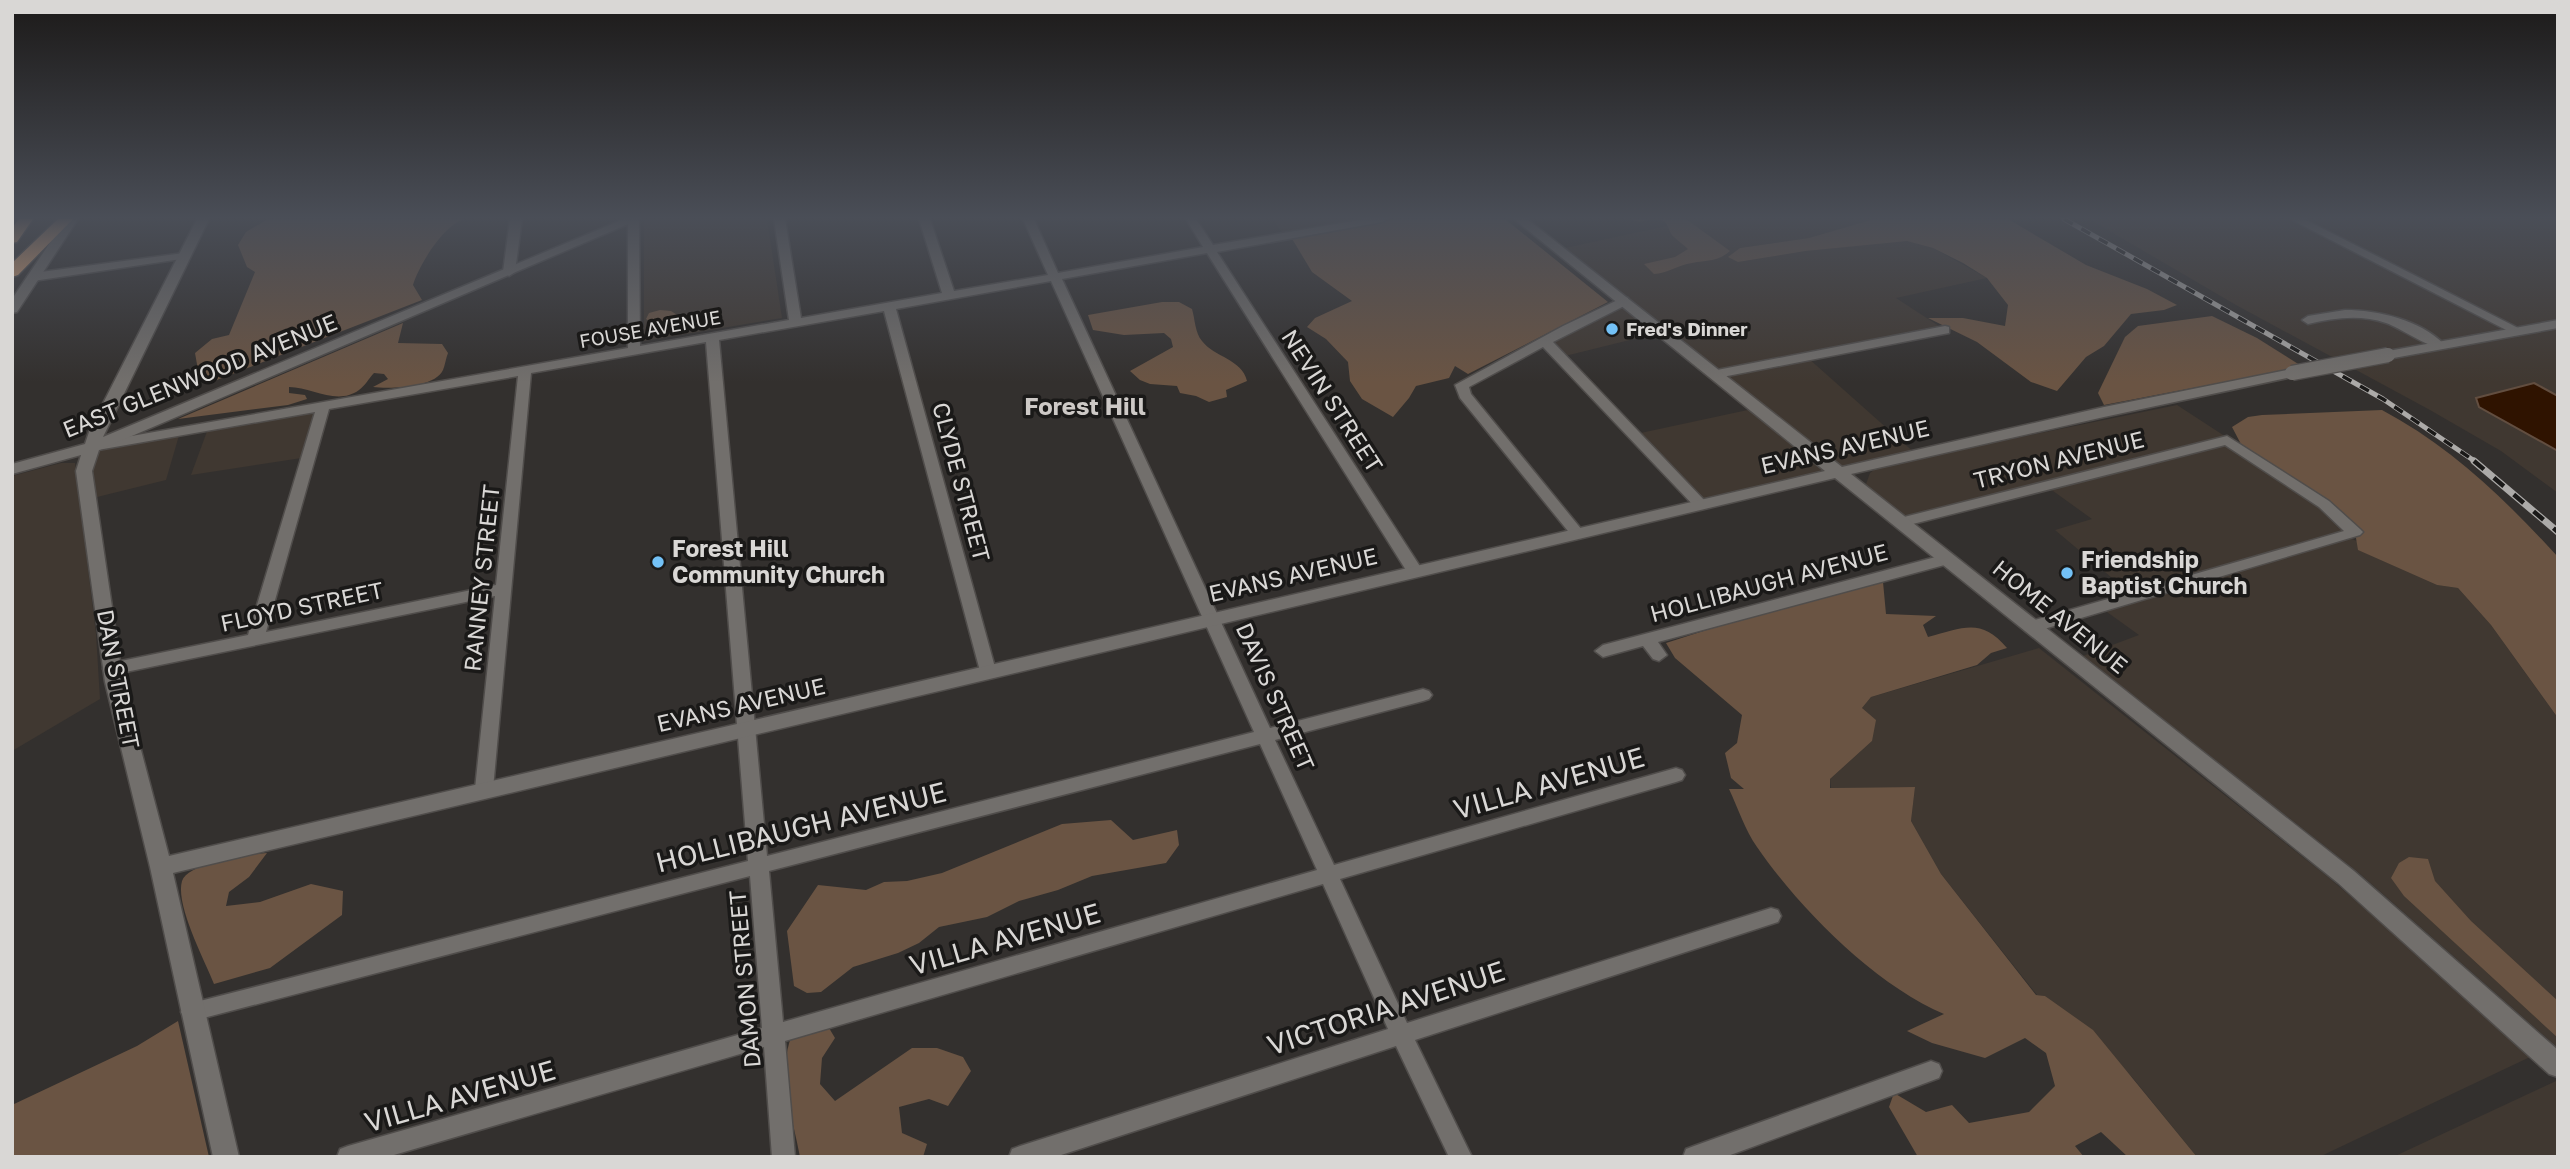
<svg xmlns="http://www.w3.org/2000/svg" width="2570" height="1169" viewBox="0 0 2570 1169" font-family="'Golos Text',sans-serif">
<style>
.built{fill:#403831}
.green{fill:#6a5443}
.water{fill:#2f1300;stroke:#624e40;stroke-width:2}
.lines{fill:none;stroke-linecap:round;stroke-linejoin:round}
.minor-casing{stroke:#504d4b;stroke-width:3}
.tertiary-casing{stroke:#504d4b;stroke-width:3}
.motorway-casing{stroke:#504d4b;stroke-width:3}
.minor{fill:#726f6c;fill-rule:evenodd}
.tertiary{fill:#726f6c;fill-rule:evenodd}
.motorway{fill:#e9ab78;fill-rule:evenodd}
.rail-far1-casing{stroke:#acaaa8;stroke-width:5}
.rail-casing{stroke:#acaaa8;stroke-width:7}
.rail-far1{stroke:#1a1918;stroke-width:3.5;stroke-dasharray:10;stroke-linecap:butt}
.rail{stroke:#1a1918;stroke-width:4.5;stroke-dasharray:13;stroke-linecap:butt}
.tertiary-bridge-casing{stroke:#504d4b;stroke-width:17;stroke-linecap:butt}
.tertiary-bridge{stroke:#726f6c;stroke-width:14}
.poi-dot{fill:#73c1f6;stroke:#1a1918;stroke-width:2.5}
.labels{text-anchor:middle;stroke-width:7;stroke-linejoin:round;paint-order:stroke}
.far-street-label{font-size:19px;fill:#d9d7d5;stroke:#1a1918}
.far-poi-label{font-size:19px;font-weight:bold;fill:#d9d7d5;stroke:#1a1918;text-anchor:start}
.street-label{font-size:23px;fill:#d9d7d5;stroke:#1a1918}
.poi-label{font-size:23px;font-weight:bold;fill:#d9d7d5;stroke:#1a1918;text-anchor:start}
.neighbourhood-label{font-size:24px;font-weight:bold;fill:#cdc9c6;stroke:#1a1918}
.near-street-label{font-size:28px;fill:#d9d7d5;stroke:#1a1918}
</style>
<rect width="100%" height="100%" fill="#33302e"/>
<g class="built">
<path d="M649 219H767L782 318 644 341V221Z"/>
<path d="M1272 219H1383L1285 236Z"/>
<path d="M1699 219H1874L1809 238 1740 248 1738 262 1806 251 1907 240 1933 248 1987 278 1896 298 1945 330 1808 358 1917 455 1700 504 1636 434 1757 408 1662 332 1561 357 1545 341 1624 301 1556 250Z"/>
<path d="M2089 219H2558V493L2501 451 2430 410 2236 305Z"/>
<path d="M2177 405 2243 448 2352 527 2336 533 2357 541 2359 550 2437 585 2458 588 2491 625 2558 718V1048L2359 873 2083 656 2139 635 2107 612 2124 588 2055 530 2092 519 2042 483 1905 519 1866 484 1870 473 1879 466Z"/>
<path d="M323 406 308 457 191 475 209 426Z"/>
<path d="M180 432 166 480 89 499 90 448Z"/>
<path d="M61 463H75L96 634 100 699 12 751V476Z"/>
<path d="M2039 648 2328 877 2391 931 2530 1057 2319 1157H2197L2132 1077 2045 996 2037 995 1941 874 1911 821 1915 787 1831 788 1830 779 1872 741 1862 708 1871 697Z"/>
<path d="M2556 1081 2558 1157H2393Z"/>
</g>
<g class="green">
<path d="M268 219H465C444 224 419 265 413 285L422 300 209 383 198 370 195 353 212 339 229 335 255 272 247 267 238 245 246 232Z"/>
<path d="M1397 219H1505L1608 302 1468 374 1455 366 1449 378 1416 386 1409 398 1393 417 1362 399 1350 381 1348 362 1326 339 1307 327 1315 318 1352 301 1312 272 1291 237Z"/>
<path d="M1631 219H1686L1730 251C1717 263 1702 260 1687 264 1675 267 1667 273 1654 274L1644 264 1675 257 1688 249C1683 244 1679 242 1674 237 1666 230 1671 219 1654 219 1643 220 1641 224 1631 219Z"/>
<path d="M1874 219H2008L2086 265 2147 289 2177 305 2164 310 2131 314 2104 346 2086 357 2057 391 2031 382 1977 342 1928 318H1963L2005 326 2008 305 1987 278 1963 263 1933 248 1907 241 1806 251 1738 262 1728 257 1740 248 1809 238Z"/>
<path d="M1162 302H1179L1192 309C1195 319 1195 333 1202 341 1214 357 1242 359 1247 381L1226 390 1227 397 1209 402 1196 396 1180 393 1177 386 1150 384 1140 380 1130 371 1173 347 1171 339 1164 333 1124 335 1093 330 1088 315Z"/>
<path d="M660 310 671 311 682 318 712 314 713 320 661 329 646 319 649 313Z"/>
<path d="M2212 316 2257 338 2303 367 2104 405 2098 393 2125 337 2138 326Z"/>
<path d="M403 323 398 343 442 344 448 353C446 358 445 365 443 370 435 388 390 389 373 387L388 379 384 374 374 373C369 378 365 386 359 390 337 406 312 387 289 387V393L305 395 307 399 288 405 178 419Z"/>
<path d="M2382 410C2450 446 2506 500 2558 557V718L2491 625 2458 588 2437 585 2358 550 2355 532 2243 448 2232 427 2248 417 2262 415Z"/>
<path d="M1883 582 1886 614 1936 616 1923 625 1928 637C1963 628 1981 617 2007 648L1991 653 1977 665 1871 697 1862 708 1876 720 1872 741 1830 779V788L1915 787 1911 821 1941 874 2036 995 2045 996 2093 1030 2197 1157H2128L2101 1132 2075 1146 2084 1157H1918L1889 1107 1894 1093 1926 1112 1952 1105 1969 1123 2029 1112 2055 1086 2046 1053 2025 1038 1985 1058 1932 1043 1907 1031 1944 1014C1875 985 1799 908 1757 847 1745 830 1738 808 1729 789H1744L1731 778 1725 753 1737 743 1742 715 1675 658 1666 643 1750 616Z"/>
<path d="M1111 820 1133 840 1177 830 1179 845 1166 863 1092 876 1058 890 1019 901 987 917 939 927 919 943 898 953 853 967 821 992 807 993 794 986 787 931 818 885 866 890 884 882 907 881 942 873 1062 824Z"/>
<path d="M267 853 249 877 229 892 226 906 260 902 311 884 343 891 342 915 270 968 214 984C205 961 175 905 182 881 189 862 249 854 267 853Z"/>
<path d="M2409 857 2428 859 2435 881 2471 921 2558 1001V1038L2404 896 2391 878 2399 863Z"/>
<path d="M178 1021 209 1157H12V1105L137 1046Z"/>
<path d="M829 1028 835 1038 822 1058 820 1084 835 1101 912 1048H937L963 1057 971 1071 948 1106 929 1099 899 1107 902 1133 927 1144 923 1157H800C793 1117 776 1074 792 1035Z"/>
</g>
<path class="water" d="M2534 383 2558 396V451L2479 407 2476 398Z"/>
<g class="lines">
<defs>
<g id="minor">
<path d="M510 219H522L515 272 509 276 503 272Z"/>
<path d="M628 219H639L640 346 789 320 774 219H785L801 318 942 293 919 219H930L954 291 1048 275 1023 219H1034L1058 273 1203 247 1186 219H1196L1213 245 1365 219H1387L1382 222 1217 252 1423 571 1415 576 1409 575 1207 253 1062 279 1270 728 1423 689 1429 691 1432 695 1429 699 1423 701 1275 740 1334 865 1676 768 1682 770 1685 775 1682 780 1676 782 1340 879 1407 1023 1771 908 1778 910 1781 916 1778 922 1415 1040 1472 1157H1449L1396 1046 1055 1157H1009L1012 1149 1020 1146 1388 1029 1323 884 785 1041 795 1157H772L764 1047 387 1157H337L340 1149 348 1146 762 1028 750 876 192 1021 185 1019 181 1012 185 1005 192 1003 748 861 706 342 531 373 493 789 490 794 484 796 478 794 475 789 495 596 111 675 105 673 103 669 105 665 111 663 248 635 315 412 92 451 85 447 92 443 628 348ZM1051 281 1254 732 767 856 719 340 884 311 980 671 982 675H994L996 671 896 309ZM518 376 496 585 266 632 329 409ZM1260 744 1317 870 783 1022 769 871Z"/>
<path d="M2290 219H2304L2524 331 2518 335 2514 334Z"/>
<path d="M184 253 188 254V258L33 281 27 277 33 273Z"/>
<path d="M1624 297 1628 298V304L1553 342 1705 501 1707 504 1705 507H1695L1543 347 1469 387 1471 394 1582 530 1585 533 1582 536H1572L1460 398 1455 385 1563 326Z"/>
<path d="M2345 310C2378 310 2420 320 2444 344L2442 347C2429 349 2401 328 2386 323 2360 314 2334 318 2308 324L2302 320 2308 316Z"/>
<path d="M1945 326 1949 327V333L1717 378 1710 374 1717 370Z"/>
<path d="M2227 436 2329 501 2360 529 2363 532 2360 535 2034 632 2026 626 2028 622 2344 531 2319 507 2225 445 1901 527 1894 522 1896 519Z"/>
<path d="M1947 554 1952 555 1955 559 1952 563 1658 642 1667 655 1659 661 1653 659 1643 646 1603 657 1595 651 1603 645Z"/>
<path d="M1931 1061 1939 1064 1942 1071 1939 1078 1725 1157H1683L1686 1149 1694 1146Z"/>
</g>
<g id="tertiary">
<path d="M66 219H78L17 312 12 313V299Z"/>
<path d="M197 219H209L103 437 624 219H640L99 450 92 471 123 682 169 856 1825 471 1514 219H1527L1842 467 2104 407 2292 369 2297 370 2299 373 2297 376 2292 377 2104 417 1851 474 2354 871 2558 1050V1077L2549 1074 2338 883 1835 478 173 873 239 1157H213L150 867 105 682 76 471 81 455 12 474V464L85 444 90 429Z"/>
<path d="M2558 320V328L2388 359 2381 355 2388 351Z"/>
</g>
<g id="motorway">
<path d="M19 219H33L17 242 12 243V228Z"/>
<path d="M58 219H73L18 275 12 277V263Z"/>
</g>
</defs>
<use href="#minor" class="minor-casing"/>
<use href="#tertiary" class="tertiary-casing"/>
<use href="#motorway" class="motorway-casing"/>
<use href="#minor" class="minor"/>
<use href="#tertiary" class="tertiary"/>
<use href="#motorway" class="motorway"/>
<defs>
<path id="rail-far1" d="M2064 219 2383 399 2476 462"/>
<path id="rail" d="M2474 461 2558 532"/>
</defs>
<use href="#rail-far1" class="rail-far1-casing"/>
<use href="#rail" class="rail-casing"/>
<use href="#rail-far1" class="rail-far1"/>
<use href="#rail" class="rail"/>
<defs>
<path id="tertiary-bridge" d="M2292 373 2388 355"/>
</defs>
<use href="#tertiary-bridge" class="tertiary-bridge-casing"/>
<use href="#tertiary-bridge" class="tertiary-bridge"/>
</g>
<linearGradient id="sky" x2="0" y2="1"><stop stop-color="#1c1a19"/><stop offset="0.57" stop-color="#4a4e57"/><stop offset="1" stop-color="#4a4e57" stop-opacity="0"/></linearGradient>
<rect width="2570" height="382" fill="url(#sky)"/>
<g class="poi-dot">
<circle cx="1612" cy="329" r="7"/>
<circle cx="658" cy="562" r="7"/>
<circle cx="2067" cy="573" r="7"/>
</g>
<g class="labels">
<g class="far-street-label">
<text transform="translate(650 329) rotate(-10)" y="7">FOUSE AVENUE</text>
</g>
<g class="far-poi-label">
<text x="1626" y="336">Fred's Dinner</text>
</g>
<g class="street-label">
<text transform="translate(200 376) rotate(-22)" y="8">EAST GLENWOOD AVENUE</text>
<text transform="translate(1332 401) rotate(57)" y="8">NEVIN STREET</text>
<text transform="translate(1845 447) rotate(-13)" y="8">EVANS AVENUE</text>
<text transform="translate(2059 460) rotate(-14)" y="8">TRYON AVENUE</text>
<text transform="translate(961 482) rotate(75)" y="8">CLYDE STREET</text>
<text transform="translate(1293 575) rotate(-13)" y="8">EVANS AVENUE</text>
<text transform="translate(482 578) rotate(-84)" y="8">RANNEY STREET</text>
<text transform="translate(1769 583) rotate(-15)" y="8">HOLLIBAUGH AVENUE</text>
<text transform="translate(302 607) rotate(-12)" y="8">FLOYD STREET</text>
<text transform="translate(2060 617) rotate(39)" y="8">HOME AVENUE</text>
<text transform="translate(118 679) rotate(79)" y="8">DAN STREET</text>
<text transform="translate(1275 697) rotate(66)" y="8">DAVIS STREET</text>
<text transform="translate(741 705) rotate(-13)" y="8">EVANS AVENUE</text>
<text transform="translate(745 979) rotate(-95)" y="8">DAMON STREET</text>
</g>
<g class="poi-label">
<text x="672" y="557">Forest Hill<tspan x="672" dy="26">Community Church</tspan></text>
<text x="2081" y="568">Friendship<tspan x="2081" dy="26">Baptist Church</tspan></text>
</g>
<g class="neighbourhood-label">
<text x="1085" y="415">Forest Hill</text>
</g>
<g class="near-street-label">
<text transform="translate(1549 783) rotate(-16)" y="10">VILLA AVENUE</text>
<text transform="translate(801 827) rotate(-14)" y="10">HOLLIBAUGH AVENUE</text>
<text transform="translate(1005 939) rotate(-16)" y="10">VILLA AVENUE</text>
<text transform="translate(1386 1008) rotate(-18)" y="10">VICTORIA AVENUE</text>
<text transform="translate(460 1096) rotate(-16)" y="10">VILLA AVENUE</text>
</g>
</g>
<rect width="2570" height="1169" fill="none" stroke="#d9d7d5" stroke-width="28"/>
</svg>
